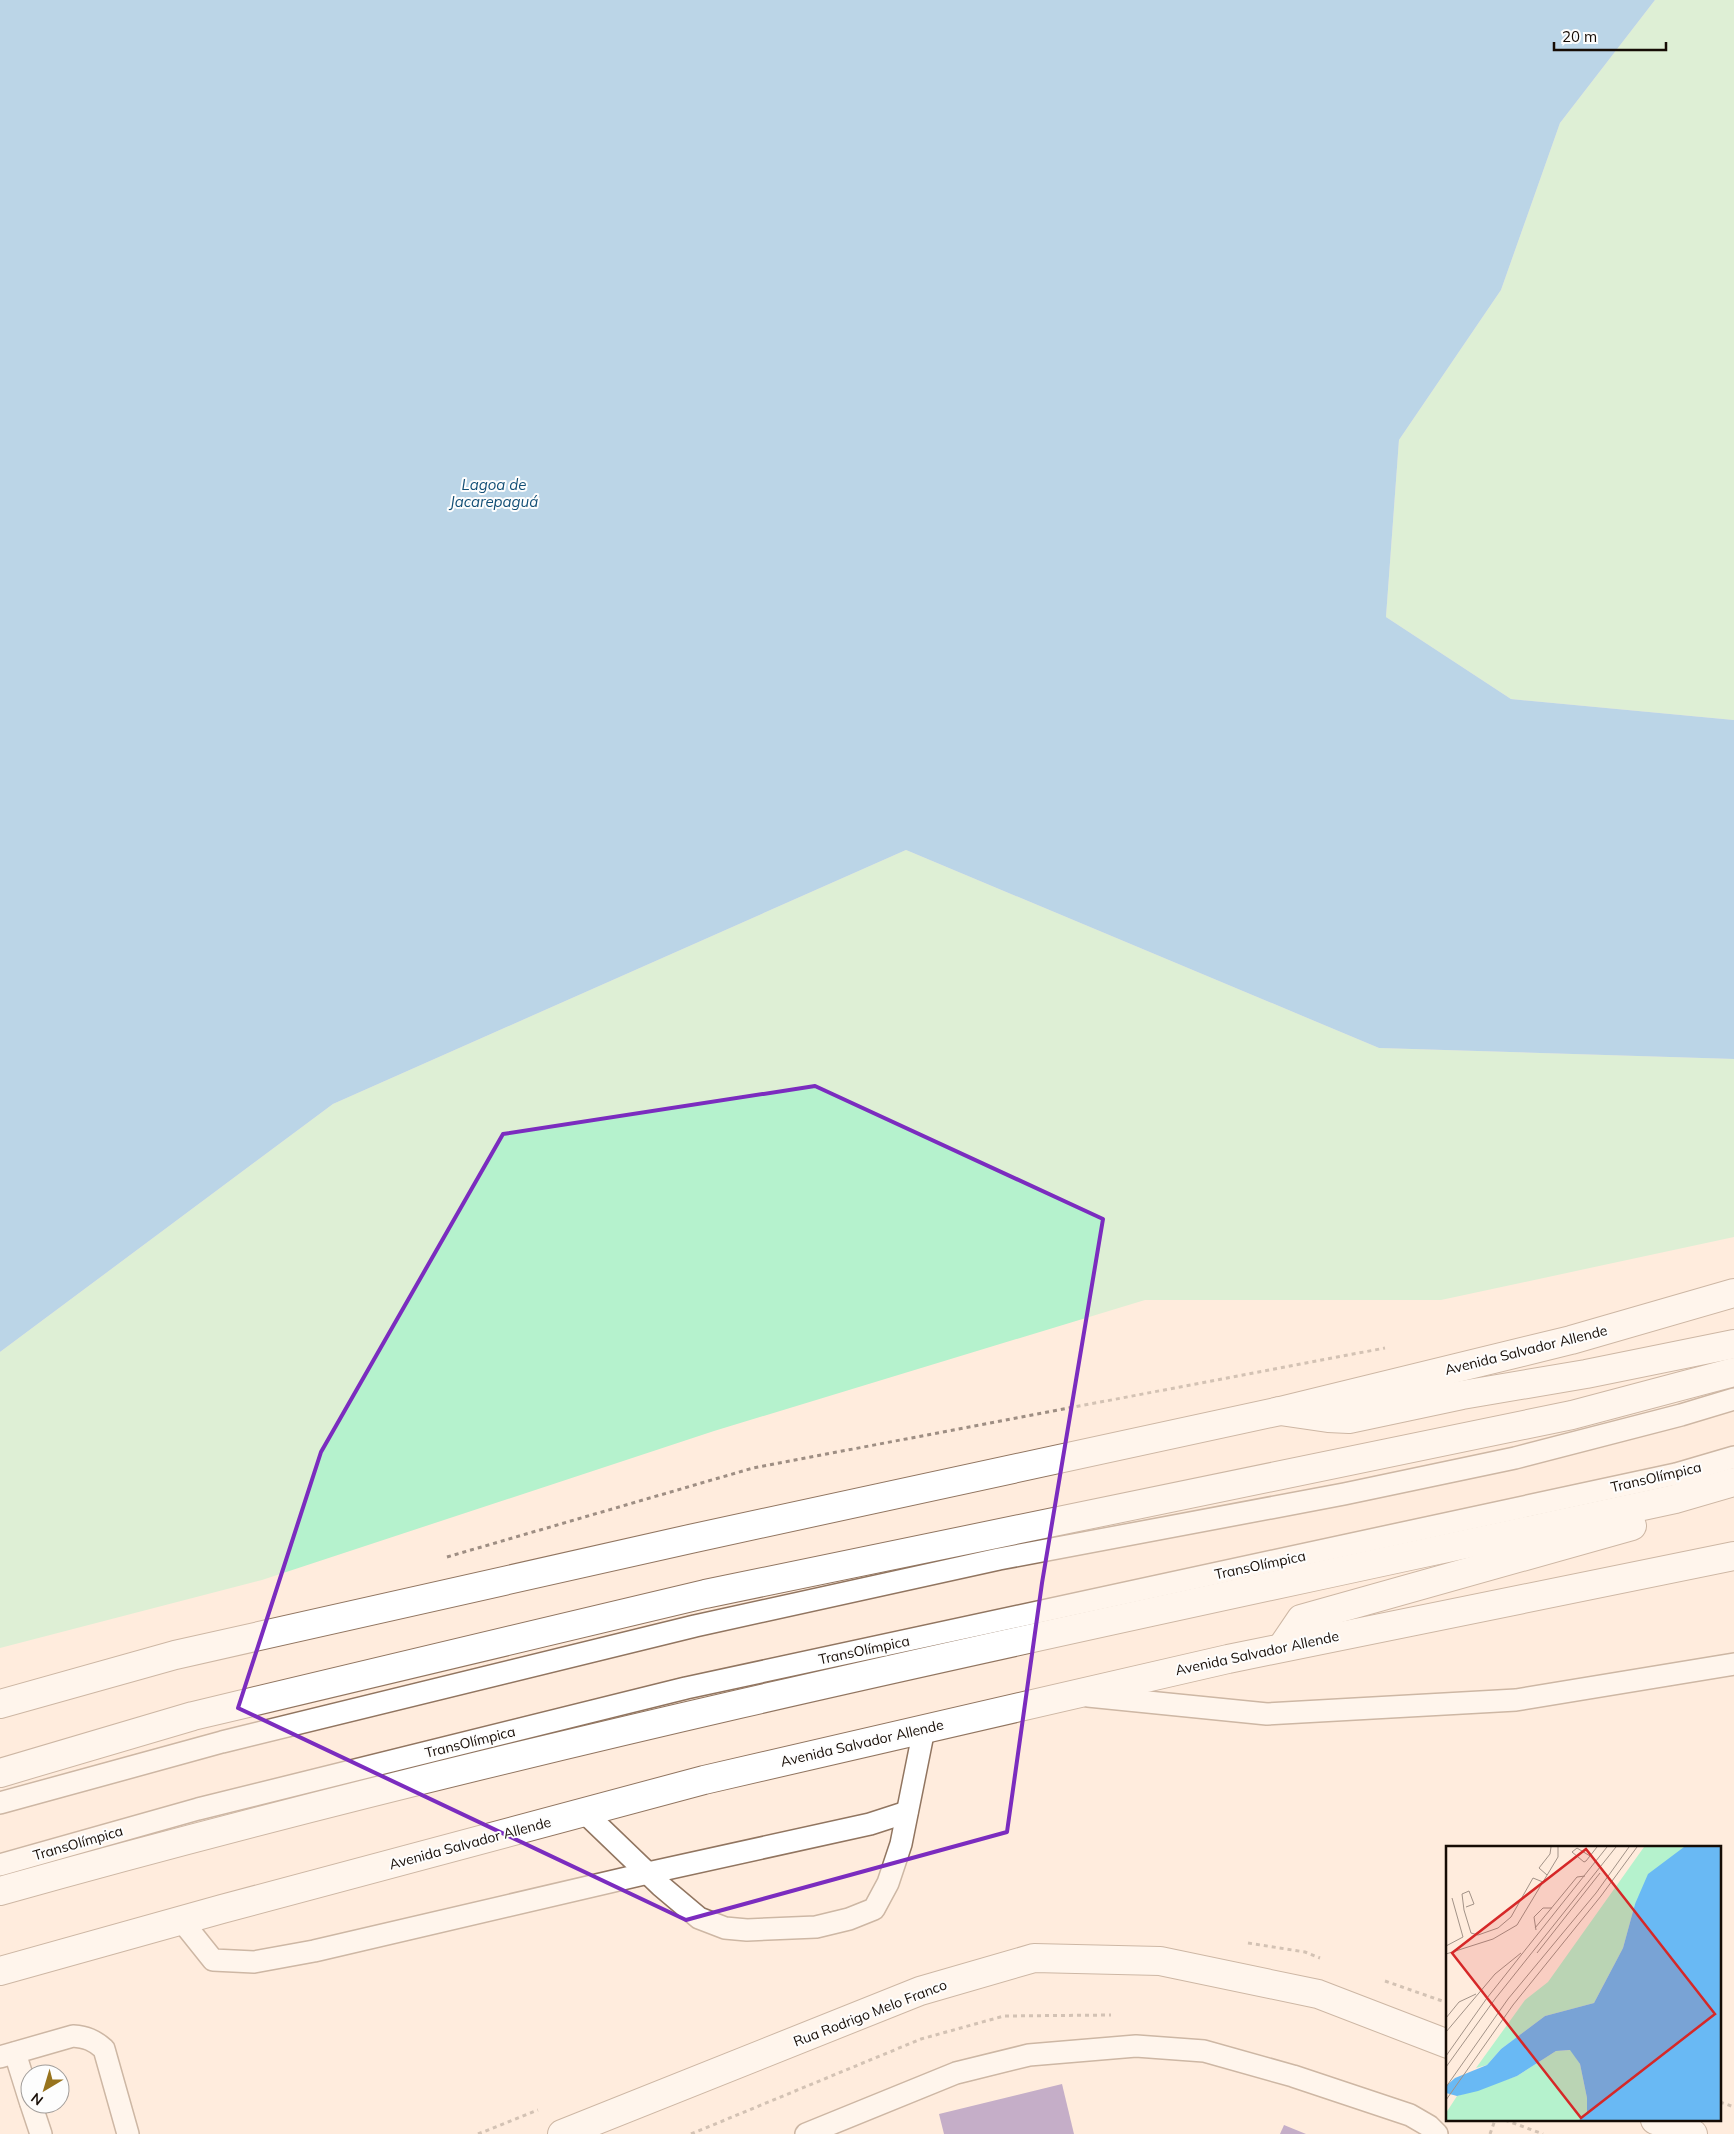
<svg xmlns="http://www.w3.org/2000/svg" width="1734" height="2134" viewBox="0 0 1734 2134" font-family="Mulish,sans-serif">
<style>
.green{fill:#b5f2cd}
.water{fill:#69b9f4}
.building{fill:#7e63af}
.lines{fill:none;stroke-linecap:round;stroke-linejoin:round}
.lane-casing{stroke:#917560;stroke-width:24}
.street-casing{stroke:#917560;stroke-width:30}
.primary-casing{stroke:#917560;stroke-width:30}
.highway-casing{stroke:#917560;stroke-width:30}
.path{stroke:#9e8e83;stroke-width:3;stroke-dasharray:4 4;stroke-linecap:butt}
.lane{stroke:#fff;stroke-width:21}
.street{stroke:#fff;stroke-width:28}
.primary{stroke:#fff;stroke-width:28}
.highway{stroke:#fff;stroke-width:28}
.marked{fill:none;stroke:#7b2cbf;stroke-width:4;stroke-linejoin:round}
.labels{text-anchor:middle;stroke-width:4;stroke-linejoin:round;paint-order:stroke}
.street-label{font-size:14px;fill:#160c05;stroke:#fdfdfd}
.water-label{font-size:15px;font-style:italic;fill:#134f76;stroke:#fdfdfd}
.inset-road{fill:none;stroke:#a29287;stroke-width:1}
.view{fill:#d62828;fill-opacity:0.15;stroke:#d62828;stroke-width:2.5}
.inset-edge{fill:none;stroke:#160c05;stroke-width:2.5}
</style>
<rect width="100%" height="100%" fill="#ffecdd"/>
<g class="green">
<path d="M1655 0H1734V720L1511 699 1386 617 1399 440 1501 290 1560 123Z"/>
<path d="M906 850 1379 1048 1734 1059V1237L1441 1300H1145L714 1431 262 1580 0 1648V1352L333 1104Z"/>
</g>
<path class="water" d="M0 0H1655L1560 123 1501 290 1399 440 1386 617 1511 699 1734 720V1059L1379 1048 906 850 333 1104 0 1352Z"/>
<g class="building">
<path d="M1062 2084 1074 2134H944L939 2114Z"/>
<path d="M1284 2125 1306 2134H1280Z"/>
</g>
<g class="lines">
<defs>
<g id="lane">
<path d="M1088 1696 1267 1714 1516 1700 1734 1664"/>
<path d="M0 1803 222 1742 695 1626 999 1559 1344 1494 1515 1458 1681 1415 1734 1399"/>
<path d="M584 1812 661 1886 699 1918 725 1928 747 1930 816 1927 849 1919 874 1909 888 1883 901 1844 924 1729"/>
<path d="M0 1865 198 1809 686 1688 1676 1474 1734 1457"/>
<path d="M181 1920 213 1960 254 1962 314 1951 648 1873 870 1824 907 1812"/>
<path d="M15 2053 30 2101"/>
<path d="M0 2057 73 2036C86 2037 94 2040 104 2049L128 2134"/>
<path d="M31 2104 41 2134"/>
<path d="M806 2134 956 2073 1029 2055 1136 2046 1204 2051 1293 2076 1410 2115 1429 2126 1437 2134"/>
</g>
<g id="street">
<path d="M1655 2120 1693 2134"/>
<path d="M562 2134 920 1991 1034 1958 1160 1961 1318 1994 1448 2044"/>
</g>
<g id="primary">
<path d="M0 1704 175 1655 690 1539 1280 1411 1571 1340 1734 1293"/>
<path d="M0 1971 222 1909 704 1780 1228 1659 1734 1556"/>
</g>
<g id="highway">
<path d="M1280 1411 1328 1418 1349 1419 1462 1395 1586 1374 1734 1344"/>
<path d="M1282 1647 1301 1619 1632 1526"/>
<path d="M0 1773 193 1716 705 1594 1572 1415 1734 1372"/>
<path d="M0 1891C552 1736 1114 1620 1675 1499L1734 1482"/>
</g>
</defs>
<use href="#lane" class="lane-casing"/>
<use href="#street" class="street-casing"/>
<use href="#primary" class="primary-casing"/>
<use href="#highway" class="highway-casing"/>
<g class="path">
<path d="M447 1557 753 1468 1385 1348"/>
<path d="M1248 1943 1305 1952 1320 1958"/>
<path d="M1385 1981 1448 2003"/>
<path d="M1720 2102 1734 2107"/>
<path d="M1505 2120 1543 2134"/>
<path d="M478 2134 538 2110"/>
<path d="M691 2134 921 2039 1004 2016 1111 2015"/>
<path d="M1490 2134 1495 2120"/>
</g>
<use href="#lane" class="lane"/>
<use href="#street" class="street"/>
<use href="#primary" class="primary"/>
<use href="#highway" class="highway"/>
</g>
<path d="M0 0H1734V2134H0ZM815 1086 1103 1219 1042 1583 1007 1832 686 1920 238 1708 321 1452 503 1134Z" fill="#ffecdd" fill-opacity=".55" fill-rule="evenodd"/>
<path class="marked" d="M815 1086 1103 1219 1042 1583 1007 1832 686 1920 238 1708 321 1452 503 1134Z"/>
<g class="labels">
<g class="street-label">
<text transform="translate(1526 1350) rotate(-14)" y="5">Avenida Salvador Allende</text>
<text transform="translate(1656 1477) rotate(-13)" y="5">TransOlímpica</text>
<text transform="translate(1260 1565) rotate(-12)" y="5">TransOlímpica</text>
<text transform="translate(864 1650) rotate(-12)" y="5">TransOlímpica</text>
<text transform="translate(1257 1653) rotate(-12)" y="5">Avenida Salvador Allende</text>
<text transform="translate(470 1742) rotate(-14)" y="5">TransOlímpica</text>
<text transform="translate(862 1743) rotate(-13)" y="5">Avenida Salvador Allende</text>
<text transform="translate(78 1843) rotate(-16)" y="5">TransOlímpica</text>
<text transform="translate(470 1843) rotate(-15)" y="5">Avenida Salvador Allende</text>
<text transform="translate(870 2013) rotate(-21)" y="5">Rua Rodrigo Melo Franco</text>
</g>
<g class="water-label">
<text x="494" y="490">Lagoa de<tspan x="494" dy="17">Jacarepaguá</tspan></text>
</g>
</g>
<g transform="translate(1446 1846)">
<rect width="275" height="275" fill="#ffecdd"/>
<path d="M198 1H253L189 58 177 102 148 157 99 170 55 203 41 219 30 222 79 154 102 136ZM125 204 134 218 141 252V268L133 274H0V267L11 250 71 230 110 205Z" fill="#b5f2cd"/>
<path d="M238 1H275V274H133L141 267V252L134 218 124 204 110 205 71 230 32 245 11 250 0 247V240L9 232 41 219 55 203 99 170 148 157 177 102 189 58 202 28Z" fill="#69b9f4"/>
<path class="inset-road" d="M144 10 131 2 126 6 138 16 140 15 151 1M101 29 93 22 104 8 105 1M20 61 28 58 23 45 16 48 18 64 25 87 32 89 52 82 65 71 87 32 97 36M89 82 131 31 139 30M90 84 88 71 97 62H106M0 100 17 91 6 52M91 107 154 27M0 108 47 93 71 79 112 11V1M0 172 13 156 30 148M0 186 49 128 75 107M0 210 41 152 161 1M0 221 49 153 170 1M0 241 62 153 150 47 183 1M0 254 67 159 155 50 191 1"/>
<path class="view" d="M140 3 269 168 135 272 6 107Z"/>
<rect width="275" height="275" class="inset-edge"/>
</g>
<g transform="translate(45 2089) rotate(218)"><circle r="24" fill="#fdfdfd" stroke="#a19d9a"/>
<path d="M0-4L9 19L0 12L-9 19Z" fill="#97731d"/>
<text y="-8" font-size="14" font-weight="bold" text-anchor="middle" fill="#160c05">N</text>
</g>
<path d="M1554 42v8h112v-8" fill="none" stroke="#160c05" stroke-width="2.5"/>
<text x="1562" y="42" font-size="15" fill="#160c05" stroke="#fdfdfd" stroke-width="4" paint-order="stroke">20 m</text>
</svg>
